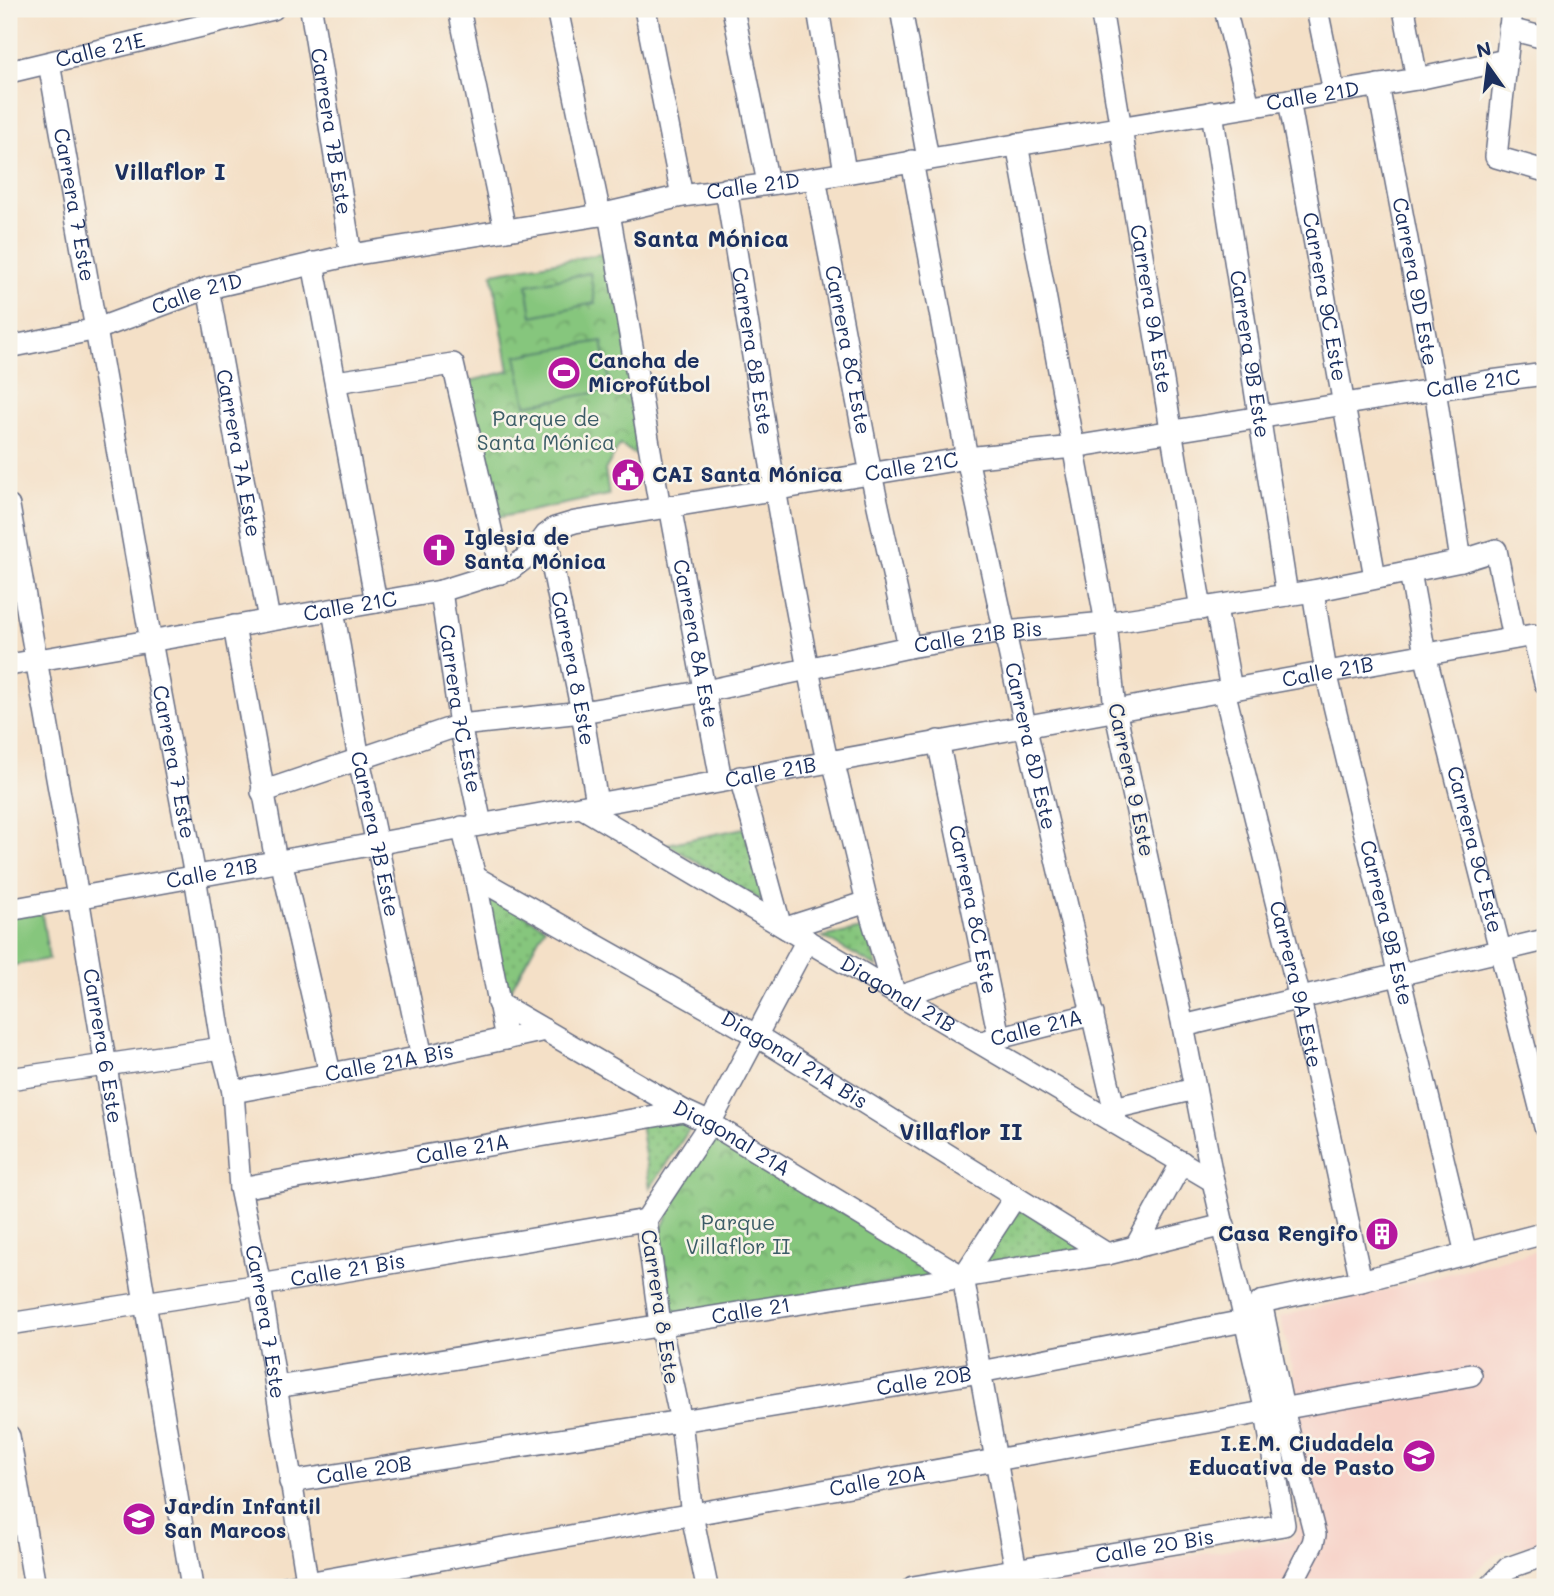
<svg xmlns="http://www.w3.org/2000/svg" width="1554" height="1596" viewBox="0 0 1554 1596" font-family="Mali,sans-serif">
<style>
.built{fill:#f7d1c7}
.grass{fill:url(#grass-dots);stroke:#507a6e;stroke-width:2}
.park{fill:url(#park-crowns);stroke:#507a6e;stroke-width:2}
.pitch{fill:#86c67d;stroke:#507a6e;stroke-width:2}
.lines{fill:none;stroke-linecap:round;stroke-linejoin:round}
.minor-casing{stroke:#676d83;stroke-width:24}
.minor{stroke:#fff;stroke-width:21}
.labels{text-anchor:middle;stroke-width:5;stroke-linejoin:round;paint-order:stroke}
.street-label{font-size:21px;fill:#1b2f5e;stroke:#f7f3e8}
.poi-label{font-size:21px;font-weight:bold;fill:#1b2f5e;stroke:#f7f3e8;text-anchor:start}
.park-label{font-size:21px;fill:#3b5c67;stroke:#f7f3e8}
.neighbourhood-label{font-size:23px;font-weight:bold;fill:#1b2f5e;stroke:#f7f3e8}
</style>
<defs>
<pattern id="grass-dots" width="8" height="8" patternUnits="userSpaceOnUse" patternTransform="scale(1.75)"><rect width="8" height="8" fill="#86c67d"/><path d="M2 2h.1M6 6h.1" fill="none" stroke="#6da16a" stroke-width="1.8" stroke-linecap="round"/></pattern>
<pattern id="park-crowns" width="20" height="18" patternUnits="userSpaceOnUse" patternTransform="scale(1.75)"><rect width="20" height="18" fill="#86c67d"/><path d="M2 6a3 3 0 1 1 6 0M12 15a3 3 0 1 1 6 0" fill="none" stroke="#6da16a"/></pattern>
</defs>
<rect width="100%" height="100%" fill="#f7f3e8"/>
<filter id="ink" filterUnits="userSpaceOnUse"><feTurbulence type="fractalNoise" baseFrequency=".0143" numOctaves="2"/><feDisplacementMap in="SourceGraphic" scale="14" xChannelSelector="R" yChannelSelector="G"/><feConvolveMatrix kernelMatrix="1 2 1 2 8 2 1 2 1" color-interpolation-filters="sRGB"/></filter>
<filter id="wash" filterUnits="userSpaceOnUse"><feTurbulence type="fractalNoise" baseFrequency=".00686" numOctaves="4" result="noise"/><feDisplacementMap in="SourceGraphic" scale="28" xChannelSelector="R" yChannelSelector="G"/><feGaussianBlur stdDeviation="1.57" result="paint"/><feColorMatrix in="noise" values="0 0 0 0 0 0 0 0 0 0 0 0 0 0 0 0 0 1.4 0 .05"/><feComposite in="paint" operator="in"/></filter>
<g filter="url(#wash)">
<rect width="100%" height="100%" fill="#f4e0c7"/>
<path class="built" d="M1545 1249V1540L1495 1554 1458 1587H1035L1034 1583 1293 1538 1303 1515 1282 1397 1298 1392 1280 1317Z"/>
<g class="grass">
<path d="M744 828 764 902 667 844Z"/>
<path d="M481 890 545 927 504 1002Z"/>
<path d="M867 928 877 967 823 937Z"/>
<path d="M679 1118 691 1127 650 1188 640 1123Z"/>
<path d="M1017 1206 1099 1253 977 1271Z"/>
</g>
<g class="park">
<path d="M613 252 648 462 620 445 605 470 609 495 491 519 463 383 509 371 492 273Z"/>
<path d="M712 1136 950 1274 673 1316 660 1232 671 1208Z"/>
</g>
<g class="pitch">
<path d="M590 273 595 303 532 316 527 285Z"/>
<path d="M602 341 611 390 526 405 516 356Z"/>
<path d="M41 908 49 959 9 966V913Z"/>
</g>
</g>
<g filter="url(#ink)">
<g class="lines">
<defs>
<g id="minor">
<path id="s1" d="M311 9 351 255"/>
<path d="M459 9 505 230"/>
<path d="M557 9 600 215"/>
<path d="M645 9 682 196"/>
<path d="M733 9 768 183"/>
<path d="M818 9 845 172"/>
<path d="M901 9 928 159"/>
<path id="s2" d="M1101 9 1201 609"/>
<path d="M1225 9 1249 106"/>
<path d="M1317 9 1334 92"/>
<path d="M1404 9 1417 79"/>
<path d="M1512 9 1496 157 1545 171"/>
<path d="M1509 29 1545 38"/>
<path id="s3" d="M49 63 151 641 195 876 222 1048 233 1092 240 1188 260 1285 308 1587"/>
<path id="s4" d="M9 72 273 9"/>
<path id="s5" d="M1378 85 1435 389 1461 561"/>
<path id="s6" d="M1289 100 1375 577"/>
<path id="s7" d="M1212 112 1287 595"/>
<path id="s8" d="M912 161 967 458 1025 725 1114 1108 1115 1122"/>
<path id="s9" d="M815 178 871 474 909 647"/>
<path id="s10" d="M726 189C757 380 786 571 827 761"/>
<path d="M609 213 660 508"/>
<path d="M313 263 376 602"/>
<path id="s11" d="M208 288 269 620"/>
<path id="s12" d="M9 347 97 329 208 288 351 255 600 215 682 196 815 178 1417 79 1506 60"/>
<path d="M336 382 453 364 501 573"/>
<path id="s13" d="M9 506 78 897 192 1587"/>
<path id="s14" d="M670 506 721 780"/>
<path id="s15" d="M546 535 582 712 597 803"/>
<path id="s16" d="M1410 572 1425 654 1545 1127"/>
<path id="s17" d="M441 591 460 725 481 824"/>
<path id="s18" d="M1313 591 1326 672 1466 1254"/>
<path d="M1216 608 1231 689"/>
<path id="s19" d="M333 610 359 759 422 1057"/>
<path d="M234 626 276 861"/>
<path id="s20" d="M9 665 441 591 511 569 532 553 546 535 555 528 575 522 967 458 1073 447 1483 382 1545 374"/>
<path id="s21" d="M1224 690 1300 999 1361 1281"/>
<path id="s22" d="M938 741 999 1037"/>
<path d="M833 760 867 902 894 992"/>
<path d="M740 777 780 924"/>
<path id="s23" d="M262 792 460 725 582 712 706 691 909 647 1004 632 1106 623 1313 591 1461 561 1496 550 1514 638"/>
<path id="s24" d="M581 807 1213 1181"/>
<path d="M462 827 475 877 506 1039"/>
<path d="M281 860 330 1073"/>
<path id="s25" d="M475 877 757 1036 1107 1254"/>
<path id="s26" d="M9 910 1533 635 1545 683"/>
<path d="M786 928 867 902"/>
<path d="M901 996 984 968"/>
<path id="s27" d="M498 1003 684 1111 710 1123 963 1277"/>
<path d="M1183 1026 1545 940"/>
<path id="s28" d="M986 1041 1093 1014"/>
<path d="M9 1079 222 1048"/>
<path id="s29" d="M233 1092 422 1057 545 1030"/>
<path d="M1114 1108 1195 1089"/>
<path id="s30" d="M240 1188 684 1111"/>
<path d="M1135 1248 1182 1162"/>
<path d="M963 1277 1019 1587"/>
<path d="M963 1277 1015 1197"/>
<path d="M1261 1302 1283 1409 1315 1535 1313 1543 1290 1587"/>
<path id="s31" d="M9 1324 260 1285 646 1220"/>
<path id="s32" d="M276 1387 1107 1254 1224 1225"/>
<path d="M9 1436 35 1587"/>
<path id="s33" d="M290 1482 681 1421 980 1372 1244 1321 1261 1302 1361 1281 1545 1233"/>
<path id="s34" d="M285 1587 1471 1375"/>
<path d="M707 1587 692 1515 681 1421 660 1324 646 1220 710 1123 807 940"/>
<path id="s35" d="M913 1587 1284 1525 1266 1412 1213 1181 1183 1026 1115 709 1106 623 1017 144"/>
<path d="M1490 1587 1508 1568 1545 1555"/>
</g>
</defs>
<use href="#minor" class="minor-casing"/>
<use href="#minor" class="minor"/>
</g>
</g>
<defs>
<symbol id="stadium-disc" viewBox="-11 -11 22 22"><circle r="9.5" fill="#b5179e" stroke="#f7f3e8"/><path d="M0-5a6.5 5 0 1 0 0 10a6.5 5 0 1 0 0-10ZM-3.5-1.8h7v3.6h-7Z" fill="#fff"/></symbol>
<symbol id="civic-disc" viewBox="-11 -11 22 22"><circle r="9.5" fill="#b5179e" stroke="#f7f3e8"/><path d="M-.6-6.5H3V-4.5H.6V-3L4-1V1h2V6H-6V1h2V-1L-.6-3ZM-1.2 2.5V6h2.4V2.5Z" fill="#fff"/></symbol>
<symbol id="church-disc" viewBox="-11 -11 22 22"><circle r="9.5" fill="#b5179e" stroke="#f7f3e8"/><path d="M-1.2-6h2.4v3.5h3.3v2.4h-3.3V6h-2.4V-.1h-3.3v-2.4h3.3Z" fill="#fff"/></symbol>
<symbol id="building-disc" viewBox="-11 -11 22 22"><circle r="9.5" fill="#b5179e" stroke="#f7f3e8"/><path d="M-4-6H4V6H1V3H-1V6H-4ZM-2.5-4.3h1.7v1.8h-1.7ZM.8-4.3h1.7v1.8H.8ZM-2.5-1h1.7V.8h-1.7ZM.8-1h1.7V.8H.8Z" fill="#fff"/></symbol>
<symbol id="school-disc" viewBox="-11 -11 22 22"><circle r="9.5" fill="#b5179e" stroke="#f7f3e8"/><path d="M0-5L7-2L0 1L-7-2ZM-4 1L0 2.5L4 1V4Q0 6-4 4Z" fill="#fff"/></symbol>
</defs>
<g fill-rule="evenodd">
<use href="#stadium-disc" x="545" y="354" width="38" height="38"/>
<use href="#civic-disc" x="609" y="456" width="38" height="38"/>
<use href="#church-disc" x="420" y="531" width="38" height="38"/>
<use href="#building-disc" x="1363" y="1215" width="38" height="38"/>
<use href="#school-disc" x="1400" y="1437" width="38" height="38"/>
<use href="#school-disc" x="120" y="1500" width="38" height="38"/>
</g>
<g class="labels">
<g class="street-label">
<text dy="7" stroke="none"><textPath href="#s4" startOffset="94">Calle 21E</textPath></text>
<text dy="7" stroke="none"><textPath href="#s12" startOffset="1330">Calle 21D</textPath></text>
<text dy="7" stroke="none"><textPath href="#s1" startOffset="124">Carrera 7B Este</textPath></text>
<text dy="7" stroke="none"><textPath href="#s12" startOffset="763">Calle 21D</textPath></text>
<text dy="7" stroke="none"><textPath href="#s3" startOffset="144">Carrera 7 Este</textPath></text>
<text dy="7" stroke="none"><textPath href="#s5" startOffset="200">Carrera 9D Este</textPath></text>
<text dy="7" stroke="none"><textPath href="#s12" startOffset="196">Calle 21D</textPath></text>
<text dy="7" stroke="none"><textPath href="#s6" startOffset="200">Carrera 9C Este</textPath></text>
<text dy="7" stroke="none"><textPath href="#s2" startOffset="304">Carrera 9A Este</textPath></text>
<text dy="7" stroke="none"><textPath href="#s10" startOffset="164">Carrera 8B Este</textPath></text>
<text dy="7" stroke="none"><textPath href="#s9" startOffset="175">Carrera 8C Este</textPath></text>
<text dy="7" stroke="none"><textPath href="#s7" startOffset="245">Carrera 9B Este</textPath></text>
<text dy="7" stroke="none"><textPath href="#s20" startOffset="1502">Calle 21C</textPath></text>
<text dy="7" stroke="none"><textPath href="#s11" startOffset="168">Carrera 7A Este</textPath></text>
<text dy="7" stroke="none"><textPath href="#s20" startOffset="934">Calle 21C</textPath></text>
<text dy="7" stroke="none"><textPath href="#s20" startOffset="346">Calle 21C</textPath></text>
<text dy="7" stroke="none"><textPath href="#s23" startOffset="735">Calle 21B Bis</textPath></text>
<text dy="7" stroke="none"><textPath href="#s14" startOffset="140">Carrera 8A Este</textPath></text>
<text dy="7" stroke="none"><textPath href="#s15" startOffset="136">Carrera 8 Este</textPath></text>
<text dy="7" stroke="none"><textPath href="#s26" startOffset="1340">Calle 21B</textPath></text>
<text dy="7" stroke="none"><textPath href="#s17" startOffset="119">Carrera 7C Este</textPath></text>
<text dy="7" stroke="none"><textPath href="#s8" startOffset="597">Carrera 8D Este</textPath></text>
<text dy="7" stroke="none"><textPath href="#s3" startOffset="710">Carrera 7 Este</textPath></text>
<text dy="7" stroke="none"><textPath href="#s26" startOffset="774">Calle 21B</textPath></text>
<text transform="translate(1131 780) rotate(78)" y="7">Carrera 9 Este</text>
<text dy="7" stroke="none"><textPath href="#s19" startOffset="228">Carrera 7B Este</textPath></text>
<text dy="7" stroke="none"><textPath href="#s16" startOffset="285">Carrera 9C Este</textPath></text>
<text dy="7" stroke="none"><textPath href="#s26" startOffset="206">Calle 21B</textPath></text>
<text dy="7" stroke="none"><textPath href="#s22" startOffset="172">Carrera 8C Este</textPath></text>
<text dy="7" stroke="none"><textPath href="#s18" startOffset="340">Carrera 9B Este</textPath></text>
<text dy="7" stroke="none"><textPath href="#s21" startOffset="303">Carrera 9A Este</textPath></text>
<text dy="7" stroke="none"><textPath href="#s24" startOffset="368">Diagonal 21B</textPath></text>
<text dy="7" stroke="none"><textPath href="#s28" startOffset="52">Calle 21A</textPath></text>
<text dy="7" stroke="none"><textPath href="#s13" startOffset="548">Carrera 6 Este</textPath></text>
<text dy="7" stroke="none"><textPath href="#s25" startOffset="368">Diagonal 21A Bis</textPath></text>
<text dy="7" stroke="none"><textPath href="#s29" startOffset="159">Calle 21A Bis</textPath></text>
<text dy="7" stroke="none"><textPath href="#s27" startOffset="270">Diagonal 21A</textPath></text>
<text dy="7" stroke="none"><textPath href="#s30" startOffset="226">Calle 21A</textPath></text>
<text dy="7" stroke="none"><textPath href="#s31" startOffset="343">Calle 21 Bis</textPath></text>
<text transform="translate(660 1307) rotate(81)" y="7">Carrera 8 Este</text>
<text dy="7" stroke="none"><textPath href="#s32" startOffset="481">Calle 21</textPath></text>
<text dy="7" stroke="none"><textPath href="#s3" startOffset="1278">Carrera 7 Este</textPath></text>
<text dy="7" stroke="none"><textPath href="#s33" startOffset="642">Calle 20B</textPath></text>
<text dy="7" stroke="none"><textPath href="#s33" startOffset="75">Calle 20B</textPath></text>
<text dy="7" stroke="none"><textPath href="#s34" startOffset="602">Calle 20A</textPath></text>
<text dy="7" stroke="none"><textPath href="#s35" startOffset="245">Calle 20 Bis</textPath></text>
</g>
<g class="poi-label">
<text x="588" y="368">Cancha de<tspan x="588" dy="24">Microfútbol</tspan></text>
<text x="652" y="482">CAI Santa Mónica</text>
<text x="464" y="545">Iglesia de<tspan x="464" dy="24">Santa Mónica</tspan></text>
<text x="1358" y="1241" text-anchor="end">Casa Rengifo</text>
<text x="1394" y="1451" text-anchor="end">I.E.M. Ciudadela<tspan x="1394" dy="24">Educativa de Pasto</tspan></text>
<text x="164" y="1514">Jardín Infantil<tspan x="164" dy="24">San Marcos</tspan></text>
</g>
<g class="park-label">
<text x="546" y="426">Parque de<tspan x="546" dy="24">Santa Mónica</tspan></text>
<text x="738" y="1230">Parque<tspan x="738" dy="24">Villaflor II</tspan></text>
</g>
<g class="neighbourhood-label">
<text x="170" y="180">Villaflor I</text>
<text x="711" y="247">Santa Mónica</text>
<text x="961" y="1140">Villaflor II</text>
</g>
</g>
<rect width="1554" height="1596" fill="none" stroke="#f7f3e8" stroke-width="35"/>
<g transform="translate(1488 66) rotate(346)" stroke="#f7f3e8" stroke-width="5" paint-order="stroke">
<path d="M0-5L12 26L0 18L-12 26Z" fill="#1b2f5e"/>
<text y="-10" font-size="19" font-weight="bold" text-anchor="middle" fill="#1b2f5e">N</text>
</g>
</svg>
